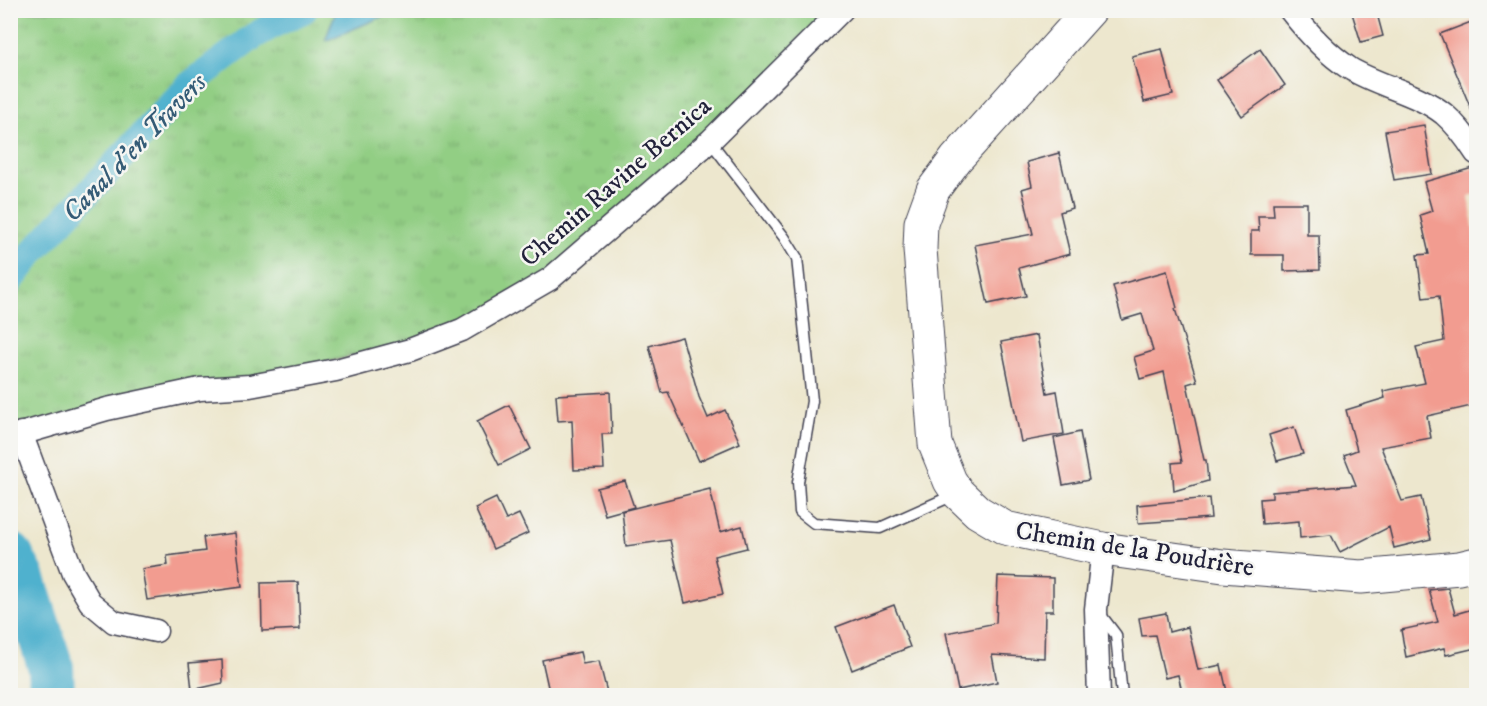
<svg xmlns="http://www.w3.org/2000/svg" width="1487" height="706" viewBox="0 0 1487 706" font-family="'IM FELL DW Pica',serif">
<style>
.park{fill:url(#park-tufts);stroke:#5a7860;stroke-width:1.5}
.water{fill:#4fb1ce;stroke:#386a84;stroke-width:1.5}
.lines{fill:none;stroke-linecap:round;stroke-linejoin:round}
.canal{stroke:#4fb1ce;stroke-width:27}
.river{stroke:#4fb1ce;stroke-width:46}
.building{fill:#f29c90}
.service-casing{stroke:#404051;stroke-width:13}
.minor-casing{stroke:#404051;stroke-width:25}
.primary-casing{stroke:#404051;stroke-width:35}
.service{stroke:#fff;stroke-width:10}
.minor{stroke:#fff;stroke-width:22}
.primary{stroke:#fff;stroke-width:33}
.labels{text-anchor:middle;stroke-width:5;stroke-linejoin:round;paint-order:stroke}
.street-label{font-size:26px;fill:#22223b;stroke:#f6f6f2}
.water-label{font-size:27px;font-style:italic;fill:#345b76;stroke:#f6f6f2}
</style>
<defs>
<pattern id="park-tufts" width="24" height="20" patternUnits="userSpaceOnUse" patternTransform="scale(1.5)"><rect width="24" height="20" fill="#92ce84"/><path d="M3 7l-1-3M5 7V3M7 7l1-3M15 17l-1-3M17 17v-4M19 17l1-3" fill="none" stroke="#7eb173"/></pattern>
</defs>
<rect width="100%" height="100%" fill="#f6f6f2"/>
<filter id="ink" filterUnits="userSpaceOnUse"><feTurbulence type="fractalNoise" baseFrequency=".0167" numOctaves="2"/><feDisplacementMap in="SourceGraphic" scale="12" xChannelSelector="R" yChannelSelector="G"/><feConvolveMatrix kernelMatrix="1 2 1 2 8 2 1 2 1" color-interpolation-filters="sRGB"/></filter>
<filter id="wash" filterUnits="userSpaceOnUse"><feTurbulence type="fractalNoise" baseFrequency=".008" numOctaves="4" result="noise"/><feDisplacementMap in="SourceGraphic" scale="24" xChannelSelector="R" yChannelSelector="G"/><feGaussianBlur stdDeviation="1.35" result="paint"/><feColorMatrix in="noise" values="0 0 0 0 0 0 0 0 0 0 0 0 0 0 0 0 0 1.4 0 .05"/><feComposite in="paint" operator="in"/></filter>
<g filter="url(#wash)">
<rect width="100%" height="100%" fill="#ede7ce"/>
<path class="park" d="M11 11H842L550 279 462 330 11 437Z"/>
<path class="water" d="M336 11V10L396 11 325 41Z"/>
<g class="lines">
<path class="canal" d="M10 282 34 251 189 85 254 36 277 23 304 10"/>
<path class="river" d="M10 555 22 577 51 668 52 696"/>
</g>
<g id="blocks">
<g class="building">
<path d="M1351 10H1376L1383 36 1361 42Z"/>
<path d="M1476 20V121L1440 34Z"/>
<path d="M1162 49 1173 95 1144 102 1132 56Z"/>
<path d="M1260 49 1285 85 1242 116 1217 80Z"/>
<path d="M1424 125 1432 174 1394 180 1385 131Z"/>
<path d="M1059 153 1072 208 1060 212 1070 254 1019 268 1026 296 988 304 975 245 1033 234 1022 189 1032 186 1027 162Z"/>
<path d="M1476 167V194L1469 196 1476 248V405L1427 416 1431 438 1381 447 1402 501 1421 497 1431 539 1394 548 1389 527 1340 552 1331 535 1300 538 1299 521 1262 524 1260 499 1272 498V492L1356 485 1344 455 1357 450 1346 410 1385 398 1383 391 1425 383 1416 347 1444 341 1439 296 1423 298 1417 255 1429 254 1420 215 1432 211 1424 182Z"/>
<path d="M1273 203H1307V235H1319L1320 270 1284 271V255H1251V231H1259L1258 216H1274Z"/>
<path d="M1167 271 1177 308 1175 309 1197 381 1187 384 1204 460H1206L1208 481 1174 491 1172 463 1182 462 1164 372 1140 379 1134 357 1153 351 1142 314 1122 320 1113 286Z"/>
<path d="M1037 335 1047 393 1057 391 1064 434 1021 442 1001 342Z"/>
<path d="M682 337 699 397 708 418 725 410 740 443 699 461 668 392 662 393 649 346Z"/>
<path d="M610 392 612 434H602L604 469 574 470 572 420 558 421 556 395Z"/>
<path d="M509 405 531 449 499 465 477 421Z"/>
<path d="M1294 427 1303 454 1277 461 1269 435Z"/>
<path d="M1080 432 1089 480 1063 485 1054 438Z"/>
<path d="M625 481 634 507 605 515 597 488Z"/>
<path d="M710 489 720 532 742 526 747 548 714 556 723 594 685 603 670 540 626 546 622 511Z"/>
<path d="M496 498 506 520 519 514 528 533 493 549 475 508Z"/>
<path d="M1209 498 1211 518 1138 523 1137 505Z"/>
<path d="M235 533 242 587 147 600 142 569 168 565 167 556 205 551 203 537Z"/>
<path d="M998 576 1053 578V611H1045L1044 658 992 655 997 682 958 690 946 633 996 623Z"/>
<path d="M298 582 300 629 262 631 261 583Z"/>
<path d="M1448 588 1455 614 1476 608V648L1446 655 1444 648 1406 657 1401 630 1438 622 1429 590Z"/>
<path d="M894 605 910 647 852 670 836 627Z"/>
<path d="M1166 613 1169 632 1188 627 1198 670 1221 665 1228 696H1183L1178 675 1165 678 1155 635 1142 636 1139 618Z"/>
<path d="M580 652 583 664 599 661 608 696H550L542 660Z"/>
<path d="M222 660 223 683 192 690 189 663Z"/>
</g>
</g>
</g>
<g filter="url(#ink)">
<use href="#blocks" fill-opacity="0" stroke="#404051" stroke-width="1.5"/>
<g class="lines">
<defs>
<g id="service">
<path d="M710 141 784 237 797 258 812 401 798 482 800 512 814 523 880 528 956 494"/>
<path d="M1100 614 1116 635 1122 696"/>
</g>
<g id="minor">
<path d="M1290 10C1307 32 1326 53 1349 68 1378 86 1418 93 1444 114 1457 125 1467 139 1476 153"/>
<path d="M21 433 73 573 90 602 114 622 156 631"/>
<path d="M10 437 107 409 200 389 250 386 336 370 410 350 462 330 550 279 710 141 842 10"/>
<path d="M1099 696 1096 609 1103 549"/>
</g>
<path id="primary" d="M1090 10 956 159 933 190 921 223 920 249 935 444 950 481 958 493 978 512 1005 528 1103 549 1223 566 1361 577 1459 568 1476 564"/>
</defs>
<use href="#service" class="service-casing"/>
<use href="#minor" class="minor-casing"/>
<use href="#primary" class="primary-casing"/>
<use href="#service" class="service"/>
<use href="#minor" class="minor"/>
<use href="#primary" class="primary"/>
</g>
</g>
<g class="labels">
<g class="street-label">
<text transform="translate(615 181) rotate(-41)" y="9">Chemin Ravine Bernica</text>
<text transform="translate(1135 548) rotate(9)" y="9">Chemin de la Poudrière</text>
</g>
<g class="water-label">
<text transform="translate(134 147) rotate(-46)" y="9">Canal d'en Travers</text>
</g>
</g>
<rect width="1487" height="706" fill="none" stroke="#f6f6f2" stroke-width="36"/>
</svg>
